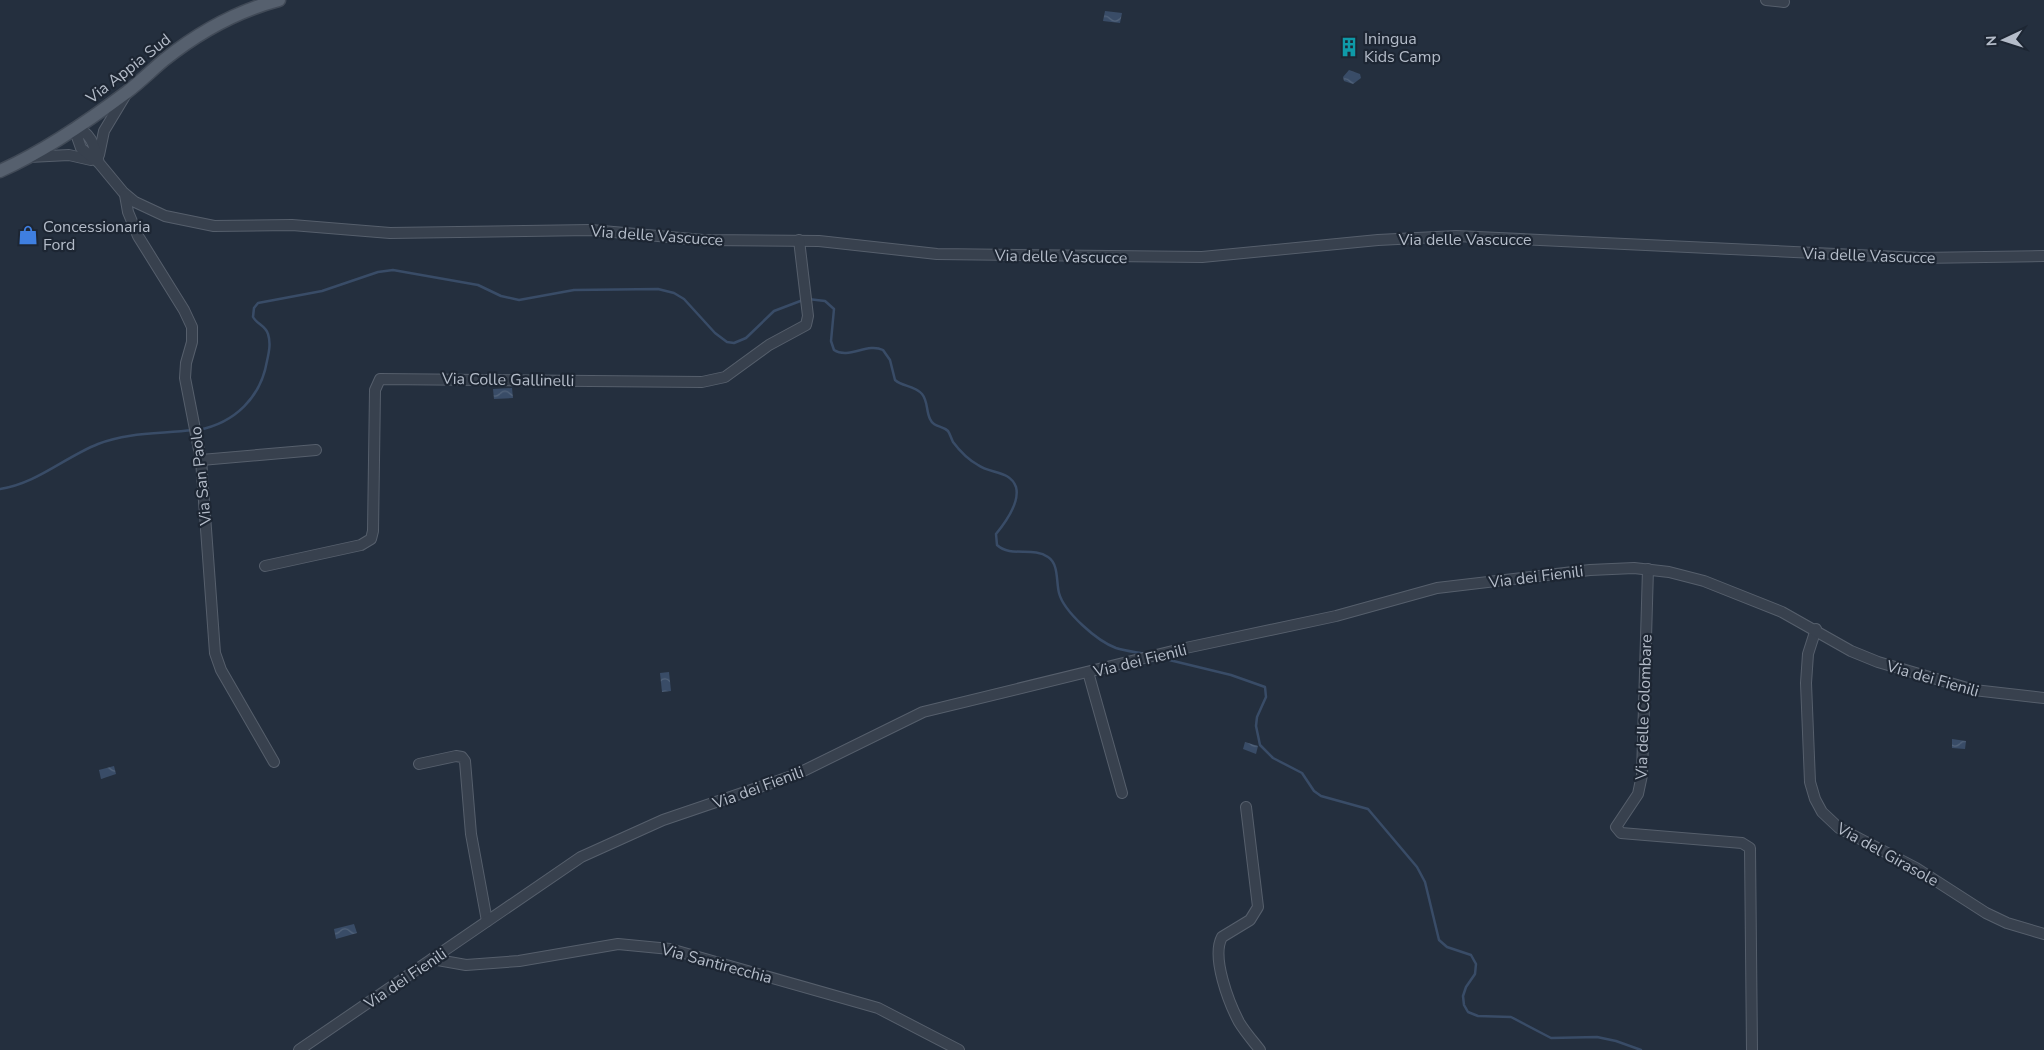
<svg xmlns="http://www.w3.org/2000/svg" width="2044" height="1050" viewBox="0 0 2044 1050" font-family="'Nunito Sans',sans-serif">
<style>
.water{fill:url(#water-waves)}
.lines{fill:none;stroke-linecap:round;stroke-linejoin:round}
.stream{stroke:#394c67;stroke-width:2.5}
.minor-casing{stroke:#565f6c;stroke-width:12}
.major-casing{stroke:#414a57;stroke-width:15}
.minor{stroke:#38414e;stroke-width:10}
.major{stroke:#56606e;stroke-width:12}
.labels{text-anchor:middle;stroke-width:4.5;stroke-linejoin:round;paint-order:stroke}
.poi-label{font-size:16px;fill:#b4bcc9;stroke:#1d2633;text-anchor:start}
.street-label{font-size:16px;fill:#b4bcc9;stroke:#1d2633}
</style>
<defs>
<pattern id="water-waves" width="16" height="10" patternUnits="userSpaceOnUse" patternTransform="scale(1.25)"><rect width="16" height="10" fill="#394c67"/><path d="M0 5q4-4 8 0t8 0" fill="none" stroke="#53647b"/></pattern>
</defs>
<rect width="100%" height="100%" fill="#242f3e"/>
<g class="water">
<path d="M1105 11 1122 13 1120 23 1103 21Z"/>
<path d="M1349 70 1360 74 1361 78 1353 84 1344 81 1343 77Z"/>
<path d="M512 388 513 398 494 399 493 389Z"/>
<path d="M669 672 671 691 662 692 660 673Z"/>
<path d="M1952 739 1966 741 1965 749 1952 748Z"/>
<path d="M1245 742 1258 746 1256 754 1243 749Z"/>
<path d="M114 766 116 774 101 779 99 770Z"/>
<path d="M354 924 357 933 336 939 334 929Z"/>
</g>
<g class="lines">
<g class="stream">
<path d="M808 299 825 301 834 309 831 341 834 350C849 360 867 342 883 350L890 360 895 380C903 387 914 385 922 394 928 401 926 411 930 419 934 428 942 425 948 431 950 434 951 438 953 442 959 450 969 460 978 465 990 474 1010 470 1016 487 1020 502 1005 523 996 534L997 545C1011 558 1033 546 1048 557 1059 564 1056 582 1059 593 1064 612 1097 641 1116 648 1125 651 1136 652 1146 654"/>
<path d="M198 430C235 423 261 397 267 361 269 352 271 343 268 334 266 326 257 324 253 317L254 308 258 303 322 291 378 272 393 270 478 285 501 296 519 300 574 290 658 289 674 293 684 299 715 333 727 342 734 343 746 338 774 311 803 300"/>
<path d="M0 489C36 484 65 457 98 444 128 432 161 434 193 430"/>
<path d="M1161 658 1231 675 1265 687 1266 697 1257 717 1256 726 1260 745 1273 758 1302 773 1314 791 1321 796 1368 809 1417 867 1425 882 1439 940 1447 947 1471 955 1476 964 1475 974 1466 987 1463 996 1464 1005 1468 1012 1478 1016 1511 1017 1551 1038 1597 1037 1616 1041 1641 1050"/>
</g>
<defs>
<g id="minor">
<path d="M1766 0 1784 2"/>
<path d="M99 155 104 131 125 96"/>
<path d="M29 157 69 155 91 160"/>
<path d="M99 163C95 149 92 131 74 128L81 148 99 163 123 192 135 202 165 216 214 226 292 225 390 233 591 230 703 240 819 241 937 254 1202 257 1378 240 1456 236 1920 258 2044 256"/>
<path d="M125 195 128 212 138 236 184 310 192 327V342L186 363 185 378 201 460 215 653 221 670 274 762"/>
<path d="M201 460 316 450"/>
<path d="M265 566 361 545 371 539 373 531 375 390 380 379 702 382 725 377 769 345 806 325 808 316 799 240"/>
<path d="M1648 569 1642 775 1638 794 1616 827 1621 833 1742 843 1750 848 1752 1050"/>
<path d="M1816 629 1808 654 1806 683 1810 782 1815 799 1822 812 1839 828 1916 868 1986 913 2007 923 2044 934"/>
<path d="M1088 672 1122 793"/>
<path d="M419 764 456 756 462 757 465 761 471 834 487 921"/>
<path d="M1246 807 1258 907 1250 920 1222 937C1211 957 1229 1003 1239 1022 1245 1032 1253 1041 1260 1050"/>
<path d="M432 959 466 965 519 961 618 944 670 949 878 1008 959 1050"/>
<path d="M299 1050 581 857 663 820 795 775 923 712 1181 649 1336 616 1437 588 1590 570 1634 568 1669 572 1704 581 1782 612 1851 651 1878 662 1974 690 2044 698"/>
</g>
<path id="major" d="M0 171C45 151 87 122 127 92 140 82 152 70 164 60 199 32 237 11 279 0"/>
</defs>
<use href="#minor" class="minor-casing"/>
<use href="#major" class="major-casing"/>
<use href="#minor" class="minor"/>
<use href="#major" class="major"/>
</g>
<defs>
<symbol id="building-bare" viewBox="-9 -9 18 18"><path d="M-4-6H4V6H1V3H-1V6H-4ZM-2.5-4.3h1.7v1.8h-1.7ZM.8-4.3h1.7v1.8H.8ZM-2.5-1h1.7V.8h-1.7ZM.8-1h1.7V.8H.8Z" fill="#0f9aa8" stroke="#1d2633" stroke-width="2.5" paint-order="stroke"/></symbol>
<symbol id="shop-bare" viewBox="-9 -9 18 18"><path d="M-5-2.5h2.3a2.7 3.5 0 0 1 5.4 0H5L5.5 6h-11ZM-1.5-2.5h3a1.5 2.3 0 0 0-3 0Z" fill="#3f7fe0" stroke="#1d2633" stroke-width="2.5" paint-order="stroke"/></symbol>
</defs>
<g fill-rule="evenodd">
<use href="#building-bare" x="1335" y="33" width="28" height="28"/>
<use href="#shop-bare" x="14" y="221" width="28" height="28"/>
</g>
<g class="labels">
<g class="poi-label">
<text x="1364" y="44">Iningua<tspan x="1364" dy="18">Kids Camp</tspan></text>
<text x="43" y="232">Concessionaria<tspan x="43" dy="18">Ford</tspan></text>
</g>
<g class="street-label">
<text transform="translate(128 68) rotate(-38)" y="6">Via Appia Sud</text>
<text transform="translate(657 235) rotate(4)" y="6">Via delle Vascucce</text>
<text x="1465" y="245">Via delle Vascucce</text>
<text transform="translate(1869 255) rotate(2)" y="6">Via delle Vascucce</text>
<text transform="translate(1061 256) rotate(1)" y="6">Via delle Vascucce</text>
<text transform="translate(508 379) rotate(1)" y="6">Via Colle Gallinelli</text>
<text transform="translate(200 476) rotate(-96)" y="6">Via San Paolo</text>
<text transform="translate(1536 576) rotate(-7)" y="6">Via dei Fienili</text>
<text transform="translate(1140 660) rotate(-14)" y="6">Via dei Fienili</text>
<text transform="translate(1933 678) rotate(16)" y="6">Via dei Fienili</text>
<text transform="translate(1643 707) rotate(-88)" y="6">Via delle Colombare</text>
<text transform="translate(758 787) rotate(-20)" y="6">Via dei Fienili</text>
<text transform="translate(1888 854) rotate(29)" y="6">Via del Girasole</text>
<text transform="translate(717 963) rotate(15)" y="6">Via Santirecchia</text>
<text transform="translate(405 978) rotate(-34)" y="6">Via dei Fienili</text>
</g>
</g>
<g transform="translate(2004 40) rotate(266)" stroke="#1d2633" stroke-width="4" paint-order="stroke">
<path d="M0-4L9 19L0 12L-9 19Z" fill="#b4bcc9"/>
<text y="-8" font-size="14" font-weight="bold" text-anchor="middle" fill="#b4bcc9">N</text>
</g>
</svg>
